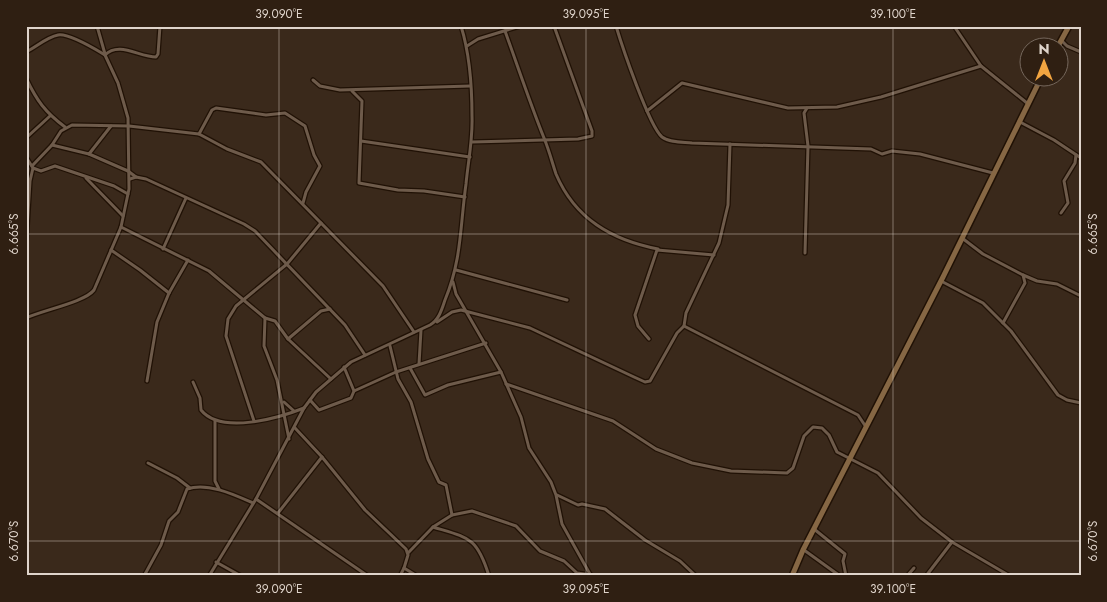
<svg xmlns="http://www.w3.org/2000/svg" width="1107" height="602" viewBox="0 0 1107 602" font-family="Jost,sans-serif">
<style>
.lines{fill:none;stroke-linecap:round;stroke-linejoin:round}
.street-casing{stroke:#201105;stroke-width:5.5}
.secondary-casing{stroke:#201105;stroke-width:8}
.street{stroke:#6e5b4b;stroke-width:3}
.secondary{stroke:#866744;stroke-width:5}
.ticks{fill:none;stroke:#dfd4cb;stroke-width:1;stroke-opacity:0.45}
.neatline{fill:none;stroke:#dfd4cb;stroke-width:2}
.ticks-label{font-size:12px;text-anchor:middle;fill:#dfd4cb}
</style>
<rect width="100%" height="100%" fill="#3a291b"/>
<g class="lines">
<defs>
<g id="street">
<path d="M97 26 105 54"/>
<path d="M616 26C622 46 649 126 662 137 670 143 683 142 692 143L871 149 882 154 892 151 920 154 993 173"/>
<path d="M954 26 981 66 1027 103"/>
<path d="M505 31C518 67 530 103 544 138 549 150 552 162 556 174 575 219 612 240 658 249"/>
<path d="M1061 40 1067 46 1081 52"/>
<path d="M467 46 478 39 520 26"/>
<path d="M26 52C36 47 47 37 58 35 69 33 95 49 105 55"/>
<path d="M26 78C37 101 45 112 65 127"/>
<path d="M313 80 320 86 340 90 470 86"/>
<path d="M352 91 362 101 359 183 398 190 424 191 465 197"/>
<path d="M647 111 682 83 788 108 837 107 881 97 981 66"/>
<path d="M1020 122 1054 140 1081 158"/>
<path d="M199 134 212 110 216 108 266 115 285 113 305 126 314 155 320 166 306 192 303 203"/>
<path d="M26 138 50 116"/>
<path d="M361 141 470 157"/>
<path d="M472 142 578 139 592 136V131L554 26"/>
<path d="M52 145 61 131 72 125 129 126 199 134 227 149 261 162 383 286 414 332"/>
<path d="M89 154 128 171 136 177"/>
<path d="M26 157 33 168 30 181 26 245"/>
<path d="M32 166 52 145 89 154 111 126"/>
<path d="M33 168 41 171 55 166 114 186 128 194"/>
<path d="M86 178 123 216"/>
<path d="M130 179 136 177 146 179 244 224 255 231 345 325 365 355"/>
<path d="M1061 213 1068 203 1064 181 1075 163 1076 155"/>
<path d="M121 227 209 271 265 318 264 346 277 380 289 439"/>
<path d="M962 238 983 254 1023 275 1037 281 1057 284 1081 296"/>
<path d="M163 249 186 198"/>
<path d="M111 250 140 270 169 293"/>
<path d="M805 253 808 146 804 113 807 108"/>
<path d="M456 270 567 300"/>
<path d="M941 281 983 303 1011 331 1058 395 1067 400 1081 403"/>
<path d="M453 282 456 294 501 372 521 417 529 448 551 482 556 495 562 524 591 576"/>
<path d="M26 318C43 310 85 302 94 290L121 227 129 189 128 118 118 83 105 55C119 41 139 57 156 57L158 54 160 26"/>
<path d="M265 318 275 321 288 339 331 379"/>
<path d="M437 322 452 312 461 310 530 328 634 377 645 382 650 381 677 333 684 326 686 313 719 243 728 205 730 144"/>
<path d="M1003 323 1025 283 1023 275"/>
<path d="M684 326 858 415 866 427"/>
<path d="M288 339 321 311 330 309"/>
<path d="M649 339 638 326 635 315 657 250 714 255"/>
<path d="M390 346 398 379 411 402 428 459 439 482 446 485 452 515"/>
<path d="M419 364 421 330"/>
<path d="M410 368 425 395 448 385 501 372"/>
<path d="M147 381 157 322 169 293 188 260"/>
<path d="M193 382 200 398 201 410C221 435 279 418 304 408"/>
<path d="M506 384 613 421 656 449 692 463 731 471 787 473 793 468 804 436 813 427 822 428 829 435 837 452 878 473 921 518 952 542 1010 576"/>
<path d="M354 391 396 372 486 343"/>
<path d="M310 400 319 410 351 398 354 391 344 367"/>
<path d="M284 402 294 411"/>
<path d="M215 421V481L219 489"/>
<path d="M254 421 226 336 228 319 236 306 287 264 321 223"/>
<path d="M295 428 322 457 365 510 406 549 408 555 404 568 417 576"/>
<path d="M148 463 177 478 190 488"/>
<path d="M557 495 578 505 582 504 605 509 645 540 680 561 696 576"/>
<path d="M256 499 368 576"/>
<path d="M278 513 322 457"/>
<path d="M433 527C469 538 477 537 489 576"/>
<path d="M814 529 845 554 843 561 846 576"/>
<path d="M804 550 840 576"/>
<path d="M408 553 433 527 452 515 472 511 516 526 540 551 564 561 577 573 591 575"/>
<path d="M216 562 241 576"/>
<path d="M144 576 161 545 169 521 178 512 187 489C208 482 235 495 253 503"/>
<path d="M209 576 256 499 304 408 316 392 351 362 430 325C439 320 442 309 445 300 462 259 460 226 466 184 468 162 473 139 472 116 472 87 470 55 461 26"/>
<path d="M400 576 404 568"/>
<path d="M907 576 914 568"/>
<path d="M926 576 952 542"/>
</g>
<g id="secondary">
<path d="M1057 48 1069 26"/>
<path d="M792 576 803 550 943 277 1041 78"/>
</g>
</defs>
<use href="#street" class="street-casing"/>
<use href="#secondary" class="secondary-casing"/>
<use href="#street" class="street"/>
<use href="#secondary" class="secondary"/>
</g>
<path class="ticks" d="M279 26V576M586 26V576M893 26V576M26 234H1081M26 541H1081"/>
<rect width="1107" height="602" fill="none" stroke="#2f1f12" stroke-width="55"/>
<g transform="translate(1044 62)"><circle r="24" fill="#2f1f12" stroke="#75675c"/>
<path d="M0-4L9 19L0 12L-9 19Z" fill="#f2a541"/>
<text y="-8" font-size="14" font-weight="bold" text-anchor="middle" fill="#dfd4cb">N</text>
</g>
<rect x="28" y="28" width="1052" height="546" class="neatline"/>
<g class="ticks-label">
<text x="279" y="18">39.090°E</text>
<text x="586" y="18">39.095°E</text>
<text x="893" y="18">39.100°E</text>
<text transform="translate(14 234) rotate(-90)" y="4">6.665°S</text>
<text transform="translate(1093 234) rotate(-90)" y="4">6.665°S</text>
<text transform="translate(14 541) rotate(-90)" y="4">6.670°S</text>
<text transform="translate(1093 541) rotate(-90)" y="4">6.670°S</text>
<text x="279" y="593">39.090°E</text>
<text x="586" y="593">39.095°E</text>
<text x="893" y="593">39.100°E</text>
</g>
</svg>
